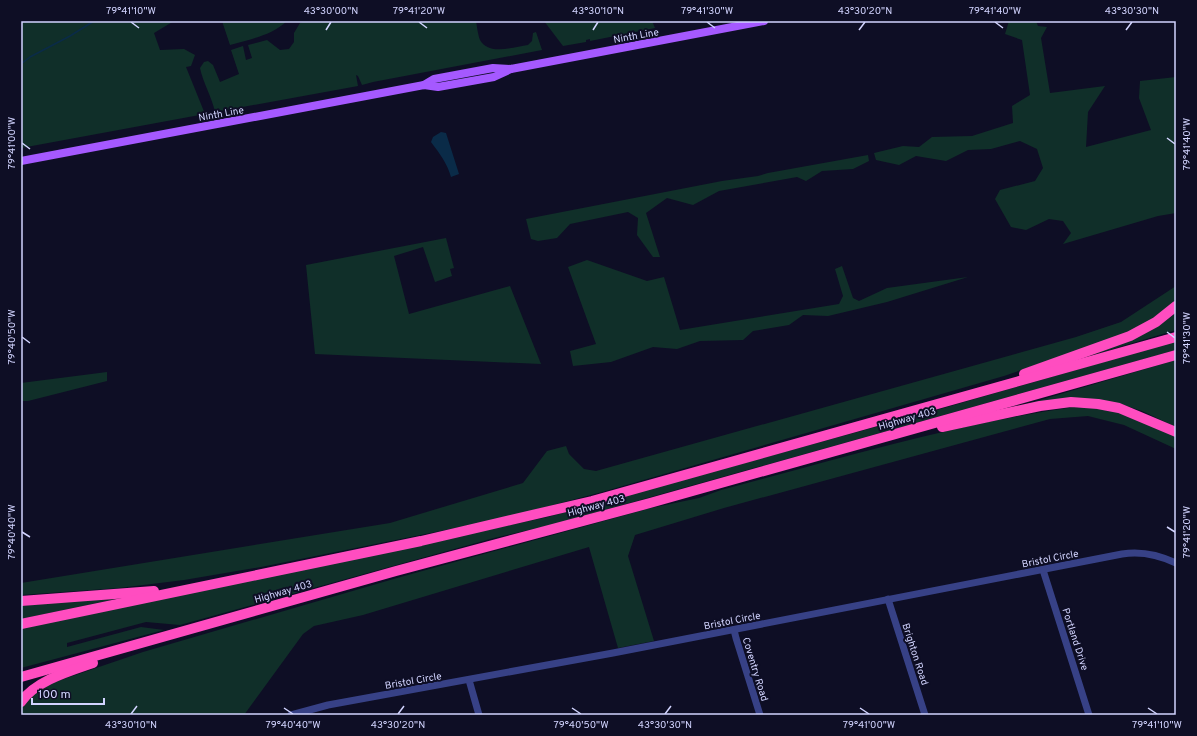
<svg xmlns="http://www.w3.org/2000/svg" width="1197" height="736" viewBox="0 0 1197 736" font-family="Overpass,sans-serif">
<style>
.green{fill:#102f29}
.water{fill:#0a2b48}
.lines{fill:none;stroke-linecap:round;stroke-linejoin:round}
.stream{stroke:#0a2b48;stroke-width:1.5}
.minor{stroke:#374186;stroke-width:7}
.major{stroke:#a559ff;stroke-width:8}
.highway{stroke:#ff4dc0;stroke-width:10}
.ticks{fill:none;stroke:#d2d4ff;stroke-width:1.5}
.labels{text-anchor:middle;stroke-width:4;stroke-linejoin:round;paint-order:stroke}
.street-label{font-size:10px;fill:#d2d4ff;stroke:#0e0e25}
.neatline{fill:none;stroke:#d2d4ff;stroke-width:1.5}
.ticks-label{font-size:10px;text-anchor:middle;fill:#d2d4ff}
</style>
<rect width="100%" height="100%" fill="#0e0e25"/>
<g class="green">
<path d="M21 21H174L154 33 160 50 184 49 195 55 191 66 186 67 205 114 21 148Z"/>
<path d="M222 21H287C271 36 250 39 230 45Z"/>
<path d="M303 21H476C477 27 478 35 480 40 489 56 513 47 528 45L532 41 533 33 536 32 542 50 373 82 362 85 358 76 356 75 358 86 215 112C212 97 203 83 200 68L204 62 208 61 213 65 220 82 239 74 231 50 243 46 246 60 252 58 248 45 267 40 280 50 289 49 294 42V33L300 23 303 22Z"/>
<path d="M544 21H652L655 28 590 41V39L586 40V42L563 46Z"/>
<path d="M1009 21H1036L1038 26 1047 27 1041 38 1050 93 1105 86 1088 112 1086 147 1151 130 1139 98 1140 81 1176 77V213L1158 216 1063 244 1071 233 1063 221 1049 219 1026 230 1011 227 995 199 1000 190 1035 181 1043 168 1037 149 1020 141 991 149 968 150 946 161 916 156 899 165 876 160 874 153 903 146 919 147 932 137 972 136 1013 123 1012 106 1030 95 1022 40 1005 34Z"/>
<path d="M868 155 869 161 853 169 822 171 806 181 797 177 719 191 693 205 667 198 646 213 660 257H653L637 235 638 218 628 212 570 224 557 238 538 241 531 239 526 219 722 181 758 176 768 173Z"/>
<path d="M446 238 454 268 450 269 452 276 435 282 423 247 394 256 409 314 510 286 541 364 315 354 306 265Z"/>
<path d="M587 260 647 281 664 277 680 330 839 304 843 296 835 269 842 266 853 298 859 301 887 288 968 277 887 302 828 316 803 315 789 325 753 331 743 340 700 341 677 349 653 347 611 362 573 366 570 351 596 344 568 267Z"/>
<path d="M1176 286V305L1153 321 1119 336 1004 376 602 492 500 519 261 567 184 580 119 588 21 595V583L390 523 523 483 547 451 566 446 569 454 584 469 596 471 1076 337 1121 322Z"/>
<path d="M1176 313V330L1066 363C1102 349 1146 338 1176 313Z"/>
<path d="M1176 341V350L551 525 494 538 180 625 146 622 67 643V647L141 627 164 630 21 668V628L548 517 930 412Z"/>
<path d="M1176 360V427L1142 411 1118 403 1020 406Z"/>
<path d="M107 372V381L28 401H21V383Z"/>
<path d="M1074 407C1082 408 1091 407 1099 408 1127 411 1152 425 1176 437V449L1124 425 1088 416 1050 419 724 508 635 535 628 556 654 641 618 648 589 547 363 615 314 626 303 634 244 715H21L22 707 34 694 52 683 143 652 397 578 651 508 699 498 721 490C838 459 954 424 1074 407Z"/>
<path d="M121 596V598L21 619V606Z"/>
</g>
<path class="water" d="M441 132 446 133 459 174 451 177C447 163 440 154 431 142L433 137Z"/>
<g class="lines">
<path class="stream" d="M21 64 30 57 70 36 94 21"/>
<g class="minor">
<path d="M1043 570 1089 715"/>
<path d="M888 599 925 715"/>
<path d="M734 630 736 638 760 715"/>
<path d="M469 680 479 715"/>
<path d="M291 715 328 705 613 653 1122 554C1140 551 1159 555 1176 563"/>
</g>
<g class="major">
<path d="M424 85 434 79 493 68 511 69 764 21"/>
<path d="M21 161 424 85 438 87 494 77 511 69"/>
</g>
<g class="highway">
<path d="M1024 374 1130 336 1156 322 1176 306"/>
<path d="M942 427 1040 406 1071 402 1098 404 1119 408 1176 432"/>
<path d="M21 601 154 591"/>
<path d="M21 624 421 541 592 501 1176 337"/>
<path d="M21 677 396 571 650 503 1176 355"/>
<path d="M21 702C35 681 70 671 93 663"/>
</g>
</g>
<path class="ticks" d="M131 22 139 28M419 22 427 28M707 22 715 28M995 22 1003 28M326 30 331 22M593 30 598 22M859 30 865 22M1126 30 1132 22M1167 138 1175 144M22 143 30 149M1167 332 1175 338M22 337 30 343M1167 527 1175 532M22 532 30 537M284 708 293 714M572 708 581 714M860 708 869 714M1148 708 1157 714M131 714 137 706M398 714 404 706M665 714 671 706"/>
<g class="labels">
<g class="street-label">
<text transform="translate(636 35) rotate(-10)" y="4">Ninth Line</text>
<text transform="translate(221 113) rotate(-10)" y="4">Ninth Line</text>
<text transform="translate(907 418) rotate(-16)" y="4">Highway 403</text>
<text transform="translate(596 505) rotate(-15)" y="4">Highway 403</text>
<text transform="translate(1050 558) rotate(-11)" y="4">Bristol Circle</text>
<text transform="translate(283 591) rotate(-16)" y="4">Highway 403</text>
<text transform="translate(732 620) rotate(-11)" y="4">Bristol Circle</text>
<text transform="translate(1076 639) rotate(72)" y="4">Portland Drive</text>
<text transform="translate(916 654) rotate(72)" y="4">Brighton Road</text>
<text transform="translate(756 669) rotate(73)" y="4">Coventry Road</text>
<text transform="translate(413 680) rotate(-10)" y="4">Bristol Circle</text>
</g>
</g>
<rect width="1197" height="736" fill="none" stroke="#0e0e25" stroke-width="44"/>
<path d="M32 698v6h72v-6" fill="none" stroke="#d2d4ff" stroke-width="2"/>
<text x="38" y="698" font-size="12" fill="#d2d4ff" stroke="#0e0e25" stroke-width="3" paint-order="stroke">100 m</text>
<rect x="22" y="22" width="1153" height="692" class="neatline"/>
<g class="ticks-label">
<text x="131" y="14">79°41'10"W</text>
<text x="331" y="14">43°30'00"N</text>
<text x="419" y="14">79°41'20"W</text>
<text x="598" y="14">43°30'10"N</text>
<text x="707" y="14">79°41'30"W</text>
<text x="865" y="14">43°30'20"N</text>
<text x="995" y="14">79°41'40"W</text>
<text x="1132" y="14">43°30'30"N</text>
<text transform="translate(11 143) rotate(-90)" y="4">79°41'00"W</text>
<text transform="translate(1186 144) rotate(-90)" y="4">79°41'40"W</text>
<text transform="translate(11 337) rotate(-90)" y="4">79°40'50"W</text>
<text transform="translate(1186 338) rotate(-90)" y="4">79°41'30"W</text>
<text transform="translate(11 532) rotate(-90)" y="4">79°40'40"W</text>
<text transform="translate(1186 532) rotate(-90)" y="4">79°41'20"W</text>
<text x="131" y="728">43°30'10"N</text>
<text x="293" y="728">79°40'40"W</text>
<text x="398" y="728">43°30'20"N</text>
<text x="581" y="728">79°40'50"W</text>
<text x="665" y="728">43°30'30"N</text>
<text x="869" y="728">79°41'00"W</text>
<text x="1157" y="728">79°41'10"W</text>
</g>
</svg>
